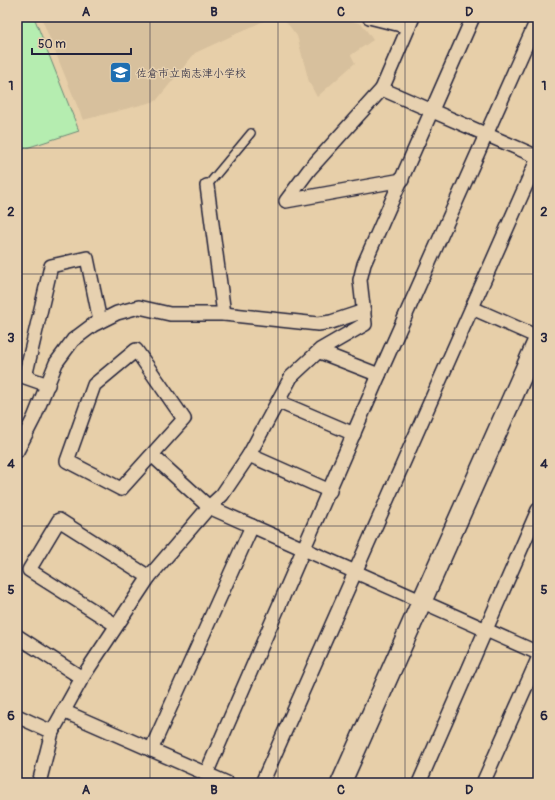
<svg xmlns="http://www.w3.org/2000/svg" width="555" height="800" viewBox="0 0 555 800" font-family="Pangolin,'Klee One',sans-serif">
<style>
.built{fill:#d7c09d}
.green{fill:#b5edb0;stroke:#6c8876}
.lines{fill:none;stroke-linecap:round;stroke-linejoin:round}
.lane-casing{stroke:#22223b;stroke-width:10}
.street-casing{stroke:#22223b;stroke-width:16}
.secondary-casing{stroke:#22223b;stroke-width:22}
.lane{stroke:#e7d1b0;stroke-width:7}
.street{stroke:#e7d1b0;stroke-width:13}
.secondary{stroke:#e7d1b0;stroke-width:19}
.grid{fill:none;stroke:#22223b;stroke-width:1;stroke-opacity:0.55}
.labels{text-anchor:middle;stroke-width:3;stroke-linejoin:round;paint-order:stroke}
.poi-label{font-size:11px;fill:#22223b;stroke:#e7d1b0;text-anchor:start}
.neatline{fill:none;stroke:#22223b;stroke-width:1.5}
.grid-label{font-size:13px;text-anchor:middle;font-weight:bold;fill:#22223b}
</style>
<rect width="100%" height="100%" fill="#e7cfa9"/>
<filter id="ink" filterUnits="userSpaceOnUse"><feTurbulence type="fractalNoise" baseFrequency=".025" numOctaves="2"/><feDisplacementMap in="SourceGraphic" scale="8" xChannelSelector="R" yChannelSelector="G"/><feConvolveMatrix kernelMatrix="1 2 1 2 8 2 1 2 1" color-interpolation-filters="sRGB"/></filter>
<g filter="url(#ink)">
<path class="built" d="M41 17H337L362 24 373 40 351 55 355 63 317 97 309 82 297 36 284 19H268L195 53 156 101 83 120Z"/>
<path class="green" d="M17 17H34L79 131 17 151Z"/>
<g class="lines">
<defs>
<path id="lane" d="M207 186 251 133"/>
<g id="street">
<path d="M369 17 409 27"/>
<path d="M382 89 538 157"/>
<path d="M402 180 286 201 309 170 382 89 413 17"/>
<path d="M207 186 224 314"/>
<path d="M472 308 538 337"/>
<path d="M136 350 184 419 121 489 67 461 94 385Z"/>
<path d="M320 352 379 375"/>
<path d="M48 385 25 377 51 266 87 258 100 321"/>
<path d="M279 402 354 434"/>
<path d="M17 451 34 418 56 363 73 340 93 325 117 313 139 307 170 314H224L318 324 331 322 364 311"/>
<path d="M249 455 330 491"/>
<path d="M153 456 209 507 538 653"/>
<path d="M116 625 29 570 59 520 149 577"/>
<path d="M17 636 82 678"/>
<path d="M63 711 227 783"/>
<path d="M17 716 52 732"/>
<path d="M151 750 252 526"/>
<path d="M206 774 379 375 538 18"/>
<path d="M39 783 52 732 82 678 149 577 209 507 222 495 249 455 291 377 320 350 365 324 360 280 364 264 473 17"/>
<path d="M262 783 538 158"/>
<path d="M419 783 538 510"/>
<path d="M483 783 538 659"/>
</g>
<path id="secondary" d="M341 783 538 340"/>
</defs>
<use href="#lane" class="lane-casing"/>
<use href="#street" class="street-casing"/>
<use href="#secondary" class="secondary-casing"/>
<use href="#lane" class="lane"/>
<use href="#street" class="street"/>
<use href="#secondary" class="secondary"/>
</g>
</g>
<path class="grid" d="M150 17V783M278 17V783M405 17V783M17 148H538M17 274H538M17 400H538M17 526H538M17 652H538"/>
<defs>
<symbol id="school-square" viewBox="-11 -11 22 22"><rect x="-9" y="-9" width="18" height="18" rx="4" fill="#1f6fb2" stroke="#e7d1b0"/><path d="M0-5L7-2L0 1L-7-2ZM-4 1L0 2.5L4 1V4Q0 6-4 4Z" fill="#fff"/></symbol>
</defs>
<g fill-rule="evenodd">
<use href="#school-square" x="108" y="60" width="25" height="25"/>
</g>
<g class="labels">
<g class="poi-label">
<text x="136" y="77">佐倉市立南志津小学校</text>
</g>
</g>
<rect width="555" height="800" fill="none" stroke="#e7d1b0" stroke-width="44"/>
<path d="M32 48v6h99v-6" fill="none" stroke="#22223b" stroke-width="2"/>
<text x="38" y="48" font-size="12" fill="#22223b" stroke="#e7d1b0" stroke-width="3" paint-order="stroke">50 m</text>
<rect x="22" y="22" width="511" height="756" class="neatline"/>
<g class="grid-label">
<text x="86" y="16">A</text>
<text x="214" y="16">B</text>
<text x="341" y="16">C</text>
<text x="469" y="16">D</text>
<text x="11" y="90">1</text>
<text x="544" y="90">1</text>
<text x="11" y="216">2</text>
<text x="544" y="216">2</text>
<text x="11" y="342">3</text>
<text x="544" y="342">3</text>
<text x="11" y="468">4</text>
<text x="544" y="468">4</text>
<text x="11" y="594">5</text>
<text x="544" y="594">5</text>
<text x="11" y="720">6</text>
<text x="544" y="720">6</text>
<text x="86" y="794">A</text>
<text x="214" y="794">B</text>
<text x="341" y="794">C</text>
<text x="469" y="794">D</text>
</g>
</svg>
